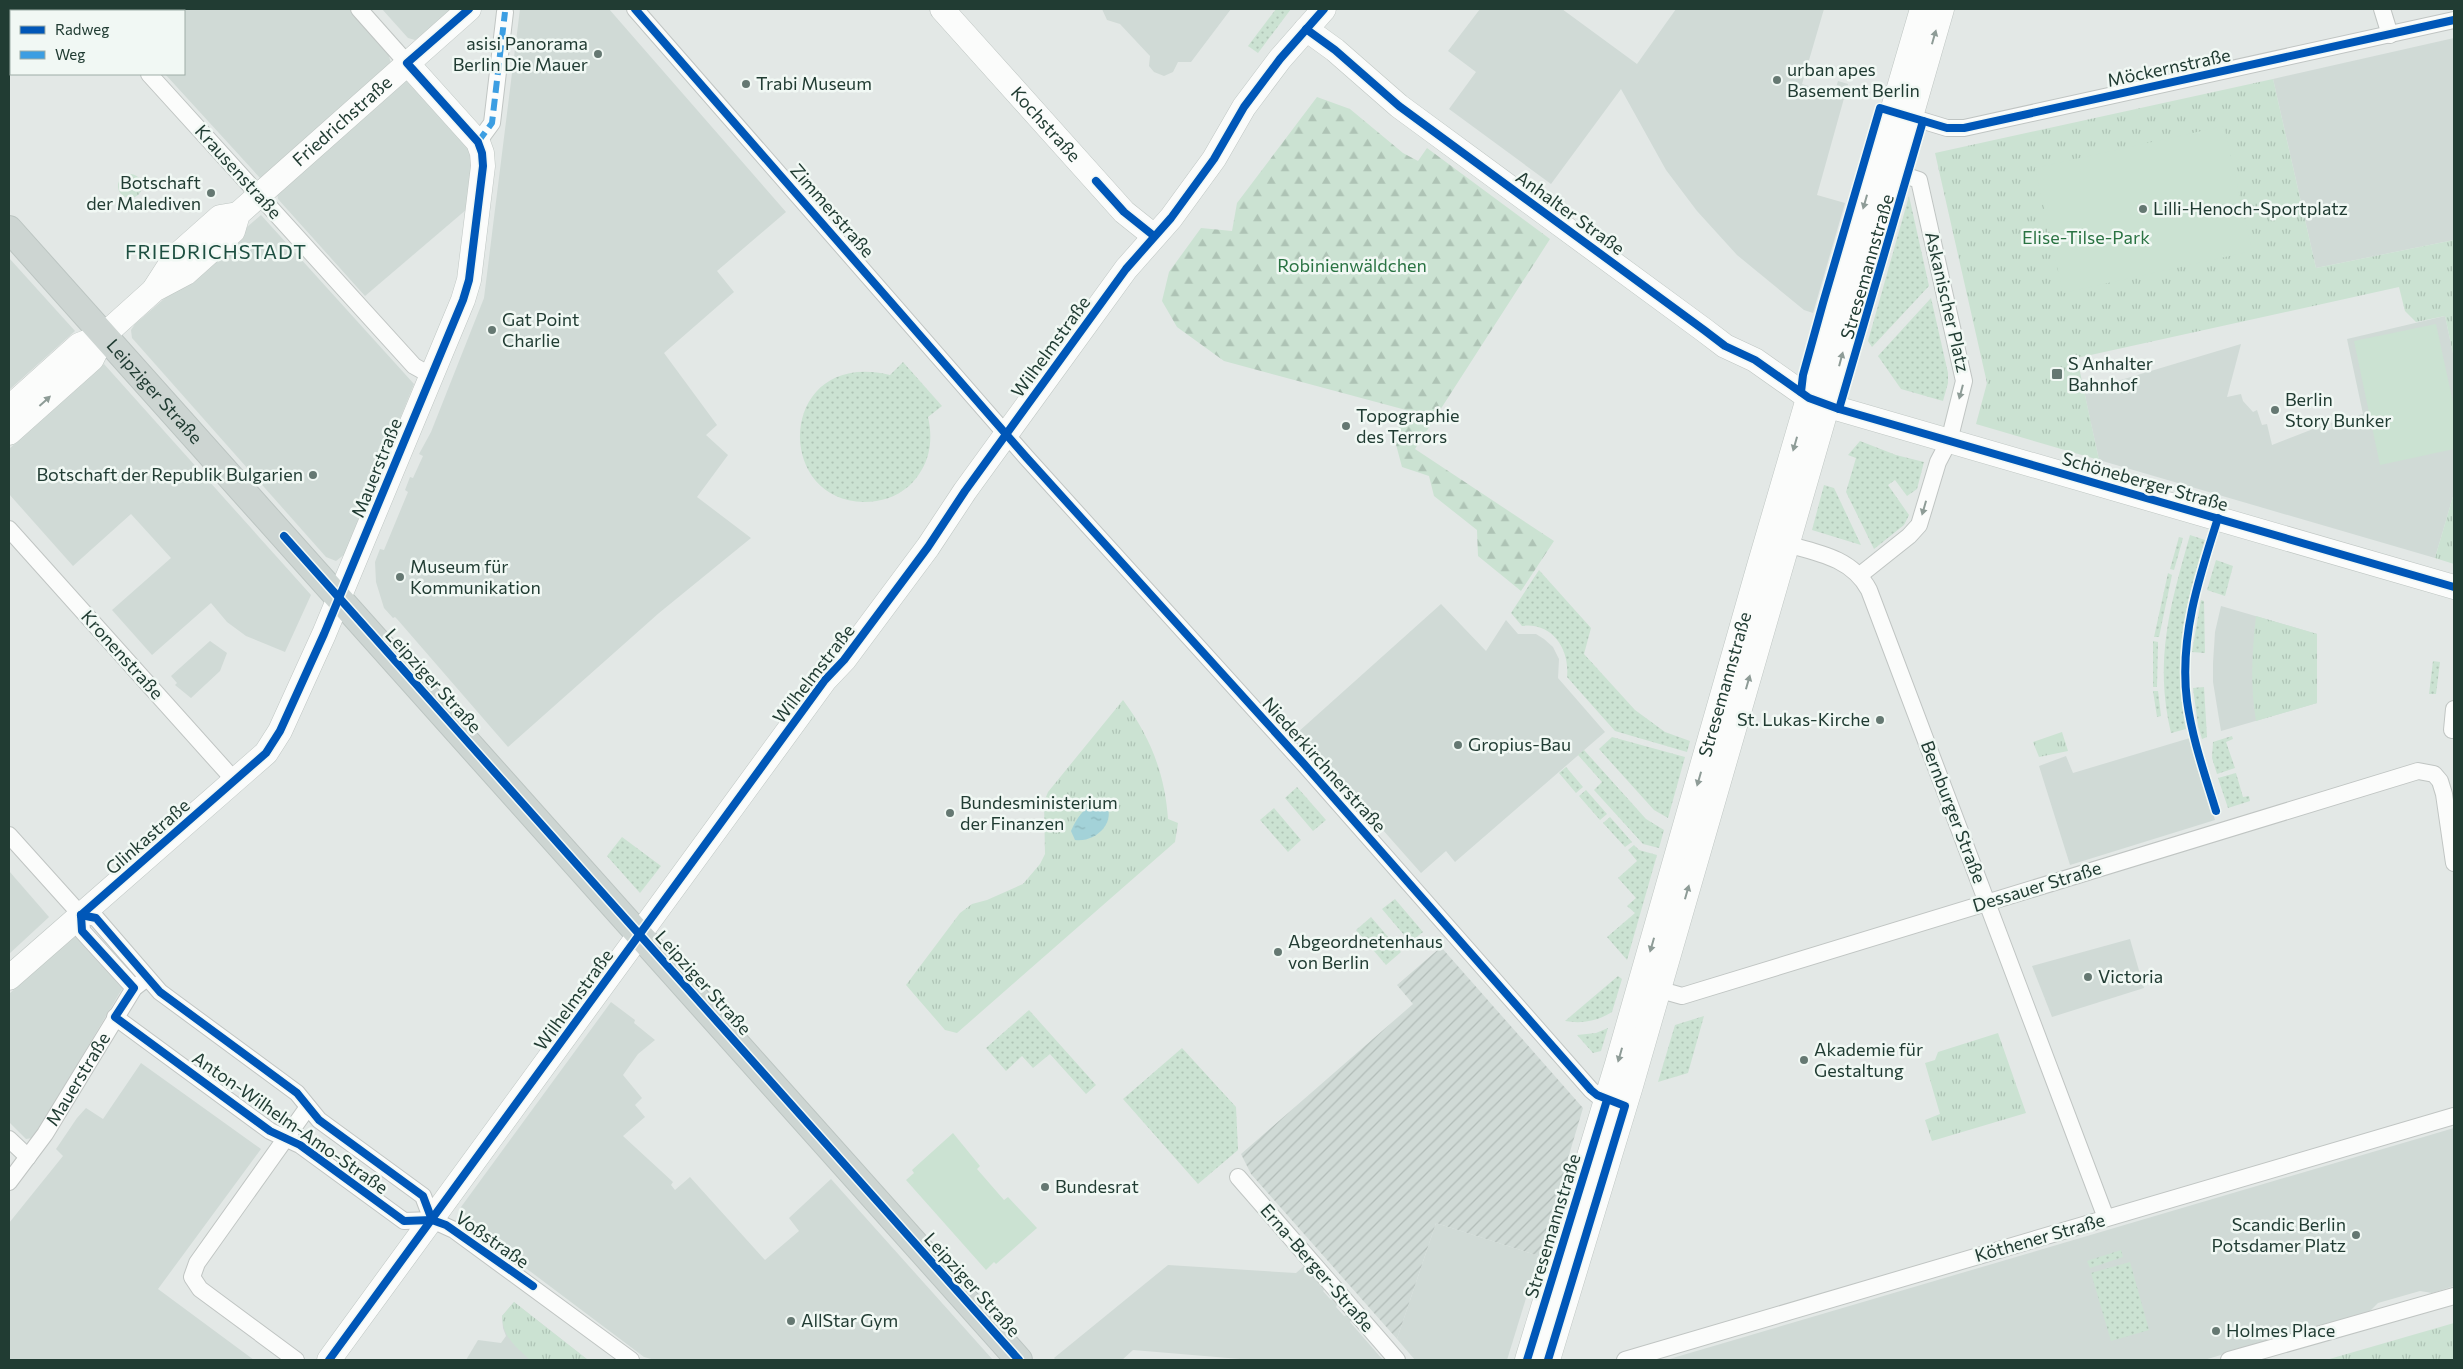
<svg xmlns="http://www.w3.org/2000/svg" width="2463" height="1369" viewBox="0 0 2463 1369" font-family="Commissioner,sans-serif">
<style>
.built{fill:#d0dad6}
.industrial{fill:url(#industrial-furrows)}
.grass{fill:url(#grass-dots)}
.forest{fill:url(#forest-firs)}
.park{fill:url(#park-tufts)}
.garden{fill:#cbe2d2}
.water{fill:url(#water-ripples)}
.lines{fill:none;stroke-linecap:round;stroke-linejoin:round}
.street-casing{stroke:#c0c5c3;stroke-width:18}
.secondary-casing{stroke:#bfc6c3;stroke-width:25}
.primary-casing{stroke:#bcc5c2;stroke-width:28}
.street{stroke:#fbfcfb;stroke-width:16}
.secondary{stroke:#fbfcfb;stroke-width:24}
.primary{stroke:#cdd5d2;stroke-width:26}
.quiet{stroke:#3c9ee2;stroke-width:6;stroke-dasharray:12 6;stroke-linecap:butt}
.cycleway-casing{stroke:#f1f8f4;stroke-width:11}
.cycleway{stroke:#0057b8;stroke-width:8}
.oneway{fill:#8e9c97}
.poi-dot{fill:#657872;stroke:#f1f8f4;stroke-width:2}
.labels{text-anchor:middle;stroke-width:5;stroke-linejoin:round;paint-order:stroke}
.poi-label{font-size:18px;fill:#213c33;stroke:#f1f8f4;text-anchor:start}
.street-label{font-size:18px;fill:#213c33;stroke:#f1f8f4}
.park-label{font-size:18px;fill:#2a7343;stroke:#f1f8f4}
.quarter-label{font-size:20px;letter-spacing:1px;fill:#1c4e40;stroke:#f1f8f4}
</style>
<defs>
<pattern id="industrial-furrows" width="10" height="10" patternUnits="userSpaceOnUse" patternTransform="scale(1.25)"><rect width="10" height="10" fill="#d0dad6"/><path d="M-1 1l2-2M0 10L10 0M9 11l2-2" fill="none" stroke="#b2bcb8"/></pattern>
<pattern id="grass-dots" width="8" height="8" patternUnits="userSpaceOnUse" patternTransform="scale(1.25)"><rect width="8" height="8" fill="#cbe2d2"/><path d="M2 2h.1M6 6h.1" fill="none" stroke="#aec3b5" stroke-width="1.8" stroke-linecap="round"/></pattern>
<pattern id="forest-firs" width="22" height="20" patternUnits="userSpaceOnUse" patternTransform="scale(1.25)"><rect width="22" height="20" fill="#cbe2d2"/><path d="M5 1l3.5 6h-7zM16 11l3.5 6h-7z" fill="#aec3b5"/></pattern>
<pattern id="park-tufts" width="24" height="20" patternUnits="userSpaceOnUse" patternTransform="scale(1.25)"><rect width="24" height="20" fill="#cbe2d2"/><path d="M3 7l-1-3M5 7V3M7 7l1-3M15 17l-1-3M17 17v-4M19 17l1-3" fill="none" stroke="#aec3b5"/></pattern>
<pattern id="water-ripples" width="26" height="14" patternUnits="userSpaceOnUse" patternTransform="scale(1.25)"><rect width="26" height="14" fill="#a3d2d8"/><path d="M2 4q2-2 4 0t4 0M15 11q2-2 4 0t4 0" fill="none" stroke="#8cb5ba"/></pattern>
</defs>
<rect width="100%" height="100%" fill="#e3e8e6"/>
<g class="built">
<path d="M106 9H349L388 53 391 63 263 178H260L165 74H184V11H108Z"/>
<path d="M382 9H454L415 40 408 38Z"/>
<path d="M520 9H609L786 212 717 271 734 292 664 353 717 425 706 435 728 455 697 497 751 538 659 613 508 747 397 619 395 617 393 618 384 608 376 582 375 562 380 549 384 550 408 492 405 490 410 477 413 478 423 456 419 454 431 432 484 298Z"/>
<path d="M1102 9H1231L1191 62H1178L1173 72 1164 76 1154 72 1149 66 1150 56 1120 24 1107 20Z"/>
<path d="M1480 9H1562L1637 64 1676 9H1824L1802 84 1834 94 1838 81 1848 84 1817 195 1845 203 1813 313 1804 310 1737 255 1697 211 1666 170 1621 89 1551 184 1449 109 1476 72 1448 51Z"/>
<path d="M2454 38V240L2316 268 2273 79Z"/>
<path d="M407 80 473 149 467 209 365 296 278 199 277 193 404 81Z"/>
<path d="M261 215 414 384 345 554 336 561 326 557 132 338 131 330 135 324Z"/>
<path d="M9 258 75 331 9 390Z"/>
<path d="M2445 316 2454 358V493L2435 558 2099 460 2084 391 2241 344 2227 397 2241 394 2243 401 2253 412 2257 410 2262 425 2267 424 2272 445 2321 426 2326 431 2332 429 2331 423 2363 414 2347 339Z"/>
<path d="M104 364 311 595 285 652 246 636 227 622 211 603 152 655 112 610 171 558 131 514 73 566 9 494V449Z"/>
<path d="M1441 604 1486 651 1506 620 1518 634H1536L1544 639 1553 647 1559 659 1558 678 1605 732 1455 862 1446 851 1421 873 1297 733Z"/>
<path d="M2221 606 2317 634V703L2221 731 2213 682V663L2215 632Z"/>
<path d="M210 641 227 653 220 671 191 698 175 685 177 683 171 676Z"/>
<path d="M2190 738 2215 820 2070 865 2039 766 2066 756 2073 773Z"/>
<path d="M9 871 49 917 9 954Z"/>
<path d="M77 934 123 986 122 989 40 1127 32 1138 26 1139 9 1122V994Z"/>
<path d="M2130 939 2144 988 2052 1017 2032 966Z"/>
<path d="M611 1002 635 1020 634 1023 655 1040 638 1054 623 1075 642 1098 635 1105 645 1117 623 1136 673 1182 671 1185 675 1190 690 1177 765 1260 799 1231 789 1218 831 1179 993 1360H655L644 1357 462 1220 459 1215 461 1207Z"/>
<path d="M141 1063 261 1149 158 1289 254 1360H9V1223L63 1156 56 1149 77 1118 86 1108 103 1119Z"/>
<path d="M2454 1128V1286L2432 1293 2420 1291 2378 1303 2370 1311 2204 1360H1666Z"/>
<path d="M1436 1223 1539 1256 1507 1360H1415L1397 1339Z"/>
<path d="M1168 1265 1296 1273 1305 1265 1325 1289 1323 1291 1331 1300 1334 1299 1338 1303 1336 1307 1344 1316 1348 1315 1352 1320 1350 1322 1383 1360H1252L1133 1350 1122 1360H1056L1054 1358Z"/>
<path d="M514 1302 588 1360H466L478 1340 501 1343 506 1336 503 1328 502 1316Z"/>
</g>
<path class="industrial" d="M1441 947 1583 1108 1539 1256 1436 1223 1397 1339 1251 1174 1241 1154 1413 1004 1397 985Z"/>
<g class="grass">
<path d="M1276 9H1291L1258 53 1248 46Z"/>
<path d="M1909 196 1929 286 1872 347 1868 341Z"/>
<path d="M1931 298 1948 373V383L1943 401 1901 389 1878 356Z"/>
<path d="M903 362 942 406 928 417C934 443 929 467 909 486 896 497 881 502 864 502 772 501 778 348 890 375Z"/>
<path d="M1860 441 1896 455 1924 462 1917 489 1907 496 1895 480 1888 485 1909 515 1904 525 1874 549 1846 492 1856 458 1848 455Z"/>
<path d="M1824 485 1834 488 1861 545 1812 530Z"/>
<path d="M2190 535 2205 540C2184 610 2172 655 2186 729L2171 733C2154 659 2170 606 2190 535Z"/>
<path d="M2179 537 2183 538 2174 570 2170 569Z"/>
<path d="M2216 560 2233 566 2225 596 2207 590Z"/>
<path d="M1539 570 1591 628 1584 654 1635 710 1665 732 1690 741 1687 752 1615 731 1567 677C1570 649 1552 622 1522 626L1511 613Z"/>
<path d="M2168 573 2172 575 2159 637H2154Z"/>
<path d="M2201 600 2204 601 2205 653 2192 652Z"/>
<path d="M2153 641 2158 642 2157 687H2153Z"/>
<path d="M2433 661 2440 662 2436 694H2429Z"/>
<path d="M2204 687 2207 737 2202 739 2198 725 2193 688Z"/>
<path d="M2153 691H2158L2161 716 2157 717Z"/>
<path d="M2232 736 2233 739 2226 742 2235 768 2217 774 2212 758 2213 742Z"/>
<path d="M1612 737 1685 757 1668 818 1654 810 1599 749Z"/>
<path d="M1584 750 1646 819 1664 830 1659 848 1643 844 1594 790 1602 782 1578 755Z"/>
<path d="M1566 767 1583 787 1576 793 1559 773Z"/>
<path d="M2236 773 2243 797 2249 796 2250 801 2228 808 2218 778Z"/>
<path d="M1297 787 1326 820 1313 831 1285 798Z"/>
<path d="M1586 790 1607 814 1600 820 1579 796Z"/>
<path d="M1274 808 1301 840 1288 852 1260 820Z"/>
<path d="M1610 817 1632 842 1625 847 1603 823Z"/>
<path d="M622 837 661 866 640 893 607 856Z"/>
<path d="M1634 845 1639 850 1657 855 1627 960 1607 937 1635 913 1627 906 1636 898 1618 878 1637 861 1628 850Z"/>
<path d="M1395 899 1423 932 1410 942 1382 909Z"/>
<path d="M1371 917 1401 952 1386 965 1356 930Z"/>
<path d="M1618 976 1622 979 1612 1012C1598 1021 1582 1024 1565 1021Z"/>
<path d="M1029 1010 1096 1085 1086 1094 1050 1054 1033 1068 1022 1056 1006 1071 986 1048Z"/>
<path d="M1704 1016 1688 1073 1658 1082 1675 1025Z"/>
<path d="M1608 1028 1601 1051 1593 1053 1577 1035 1596 1033Z"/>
<path d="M1182 1048 1236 1107 1238 1150 1198 1184 1123 1099Z"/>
<path d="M2121 1250 2123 1257 2090 1268 2087 1261Z"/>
<path d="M2130 1262 2149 1330 2111 1341 2091 1273Z"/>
</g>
<path class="forest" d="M1317 97 1350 109 1403 153 1418 161 1427 148 1550 239 1415 449 1554 541 1521 591 1478 556 1477 530 1434 496 1429 476 1402 467 1394 437 1406 410 1224 361 1177 327 1162 301 1169 272 1201 228 1232 231 1237 203Z"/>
<g class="park">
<path d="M2273 79 2316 268 2454 240V358L2445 316 2416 322 2405 311 2399 287 2077 358 2099 460 1976 424 1987 383 1935 153Z"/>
<circle cx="130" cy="186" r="12"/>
<path d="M2454 493V564L2435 558Z"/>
<path d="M2256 616 2317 634V703L2256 721C2250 685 2252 652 2256 616Z"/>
<path d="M1123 700C1150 736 1165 774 1168 819L1178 823 1175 842 957 1033 945 1030 906 985 960 913 972 904 987 900 1023 884 1040 864 1045 854 1044 802 1048 792Z"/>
<path d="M2062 732 2068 751 2039 757 2033 742Z"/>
<path d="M1998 1033 2026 1113 1932 1141 1925 1120 1940 1114 1925 1063 1935 1060 1938 1052Z"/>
<path d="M514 1302 588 1360H530C515 1346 503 1337 502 1316Z"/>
<path d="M2454 1323V1360H2326Z"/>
</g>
<g class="garden">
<path d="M2224 126 2252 251 2063 293 2035 168Z"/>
<path d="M2436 324 2454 407V449L2380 465 2354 341Z"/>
<path d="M953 1133 980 1166 977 1169 1004 1200 1008 1197 1037 1228 996 1264 994 1262 986 1270 906 1180 914 1173 912 1170Z"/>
</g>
<path class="water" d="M1095 801 1105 802C1118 822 1095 843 1075 840L1071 831C1077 817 1083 810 1095 801Z"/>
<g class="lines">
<defs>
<g id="street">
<path d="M90 9 93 11"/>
<path d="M359 9 407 63"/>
<path d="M635 9 1026 457 1304 764 1591 1090 1597 1095 1616 1103"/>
<path d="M2382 9 2390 35"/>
<path d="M60 11 62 9"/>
<path d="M9 57 11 54"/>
<path d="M149 74 414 366 432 376"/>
<path d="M1901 114 1947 128H1964L2454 20"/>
<path d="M478 142 492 123 505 12"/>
<path d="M9 529 235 781"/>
<path d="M1779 542C1813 552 1851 556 1869 590L2106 1218"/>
<path d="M1860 575 1909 536 1919 525 1938 462 1949 441 1964 381 1919 180 1885 169"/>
<path d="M2452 730 2454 709"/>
<path d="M9 835 81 915 82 931 134 988"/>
<path d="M81 915 96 918 160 992 297 1093 319 1120 423 1196 432 1220"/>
<path d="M1650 987 1682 996 2418 771 2434 774 2440 781 2444 794 2454 863"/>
<path d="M115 1017 270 1131 300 1145 404 1221 432 1220 454 1230 631 1360"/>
<path d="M9 1139 28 1157"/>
<path d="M1238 1177 1397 1360"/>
<path id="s1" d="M9 1182 45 1134 134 988 147 978"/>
<path d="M296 1360 200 1289 192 1277 197 1263 308 1107"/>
<path d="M1625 1360 2454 1116"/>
<path d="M2229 1360 2454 1296"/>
</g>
<g id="secondary">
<path id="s2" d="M942 9 1124 212 1154 236"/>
<path d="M1306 29 1335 50 1399 106 1704 330 1725 346 1755 360 1809 398 1839 409 2454 587"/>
<path d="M155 288 175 257 220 217 238 214"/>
<path id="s3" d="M9 408 79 345 104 335 154 290 186 273 233 231 238 214 469 9"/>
<path d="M9 433 92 359 104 335"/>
<path d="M9 978 266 753 280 731 324 634 463 300 469 280 483 166 482 153 478 142 407 63"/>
<path d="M329 1360 825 680 844 660 928 547 965 491 1126 269 1171 218 1214 159 1244 107 1280 59 1324 9"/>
<path id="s4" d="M1527 1360 1617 1064 1759 566 1922 9"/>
<path id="s5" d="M1548 1360 1631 1086 1942 9"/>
</g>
<g id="primary">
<path id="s6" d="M9 229 1019 1360"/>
</g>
</defs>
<use href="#street" class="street-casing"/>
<use href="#secondary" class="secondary-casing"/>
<use href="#primary" class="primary-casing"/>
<use href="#street" class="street"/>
<use href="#secondary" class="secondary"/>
<use href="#primary" class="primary"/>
<path class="quiet" d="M478 142 492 123 505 12"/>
<defs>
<g id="cycleway">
<path d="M635 9 1026 457 1304 764 1591 1090 1597 1095 1625 1106 1548 1360"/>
<path d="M1306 29 1335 50 1399 106 1704 330 1725 346 1755 360 1809 398 1839 409 2454 587"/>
<path d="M1096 181 1124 212 1154 236"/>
<path d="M1801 392 1803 375 1823 303 1880 108 1947 128H1964L2454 20"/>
<path d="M1839 409 1923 121"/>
<path d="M284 536 1019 1360"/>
<path d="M2216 811C2205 775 2192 738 2187 701 2179 638 2199 577 2218 518"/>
<path d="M81 915 266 753 280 731 324 634 463 300 469 280 483 166 482 153 478 142 407 63 469 9"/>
<path d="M81 915 82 931 134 988 115 1017 270 1131 300 1145 404 1221 432 1220 446 1225 533 1286"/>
<path d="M81 915 96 918 160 992 297 1093 319 1120 423 1196 432 1220"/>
<path d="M329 1360 825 680 844 660 928 547 965 491 1126 269 1171 218 1214 159 1244 107 1280 59 1324 9"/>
<path d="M1527 1360 1607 1100"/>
</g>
</defs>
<use href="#cycleway" class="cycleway-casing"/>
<use href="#cycleway" class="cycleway"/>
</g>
<defs><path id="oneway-solid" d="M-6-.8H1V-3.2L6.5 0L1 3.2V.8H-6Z" transform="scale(1.25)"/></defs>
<g class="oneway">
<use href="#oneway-solid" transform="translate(1934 37) rotate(-74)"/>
<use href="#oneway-solid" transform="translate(1865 202) rotate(106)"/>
<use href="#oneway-solid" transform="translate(1841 359) rotate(-75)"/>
<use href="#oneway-solid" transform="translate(1961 392) rotate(105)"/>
<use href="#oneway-solid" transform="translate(45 401) rotate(-42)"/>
<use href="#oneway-solid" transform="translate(1795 444) rotate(106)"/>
<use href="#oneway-solid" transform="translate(1924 508) rotate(106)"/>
<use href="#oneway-solid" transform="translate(1748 682) rotate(-74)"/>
<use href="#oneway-solid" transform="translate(1699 779) rotate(106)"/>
<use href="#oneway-solid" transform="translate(1687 892) rotate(-74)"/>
<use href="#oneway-solid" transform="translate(1652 945) rotate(106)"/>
<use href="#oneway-solid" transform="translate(1620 1055) rotate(106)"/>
</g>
<g class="poi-dot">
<circle cx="598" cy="54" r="5"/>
<circle cx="1777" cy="80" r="5"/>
<circle cx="746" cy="84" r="5"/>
<circle cx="211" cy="193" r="5"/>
<circle cx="2143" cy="209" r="5"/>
<circle cx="492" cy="330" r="5"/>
<rect x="2051" y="368" width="12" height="12" rx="2.5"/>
<circle cx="2275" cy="410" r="5"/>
<circle cx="1346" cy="426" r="5"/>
<circle cx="313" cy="475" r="5"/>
<circle cx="400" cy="577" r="5"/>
<circle cx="1880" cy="720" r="5"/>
<circle cx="1458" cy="745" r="5"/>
<circle cx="950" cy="813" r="5"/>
<circle cx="1278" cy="952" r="5"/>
<circle cx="2088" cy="977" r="5"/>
<circle cx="1804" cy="1060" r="5"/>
<circle cx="1045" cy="1187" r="5"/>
<circle cx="2356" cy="1235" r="5"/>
<circle cx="791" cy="1321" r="5"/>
<circle cx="2216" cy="1331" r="5"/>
</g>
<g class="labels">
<g class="poi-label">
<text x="588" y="50" text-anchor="end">asisi Panorama<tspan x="588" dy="21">Berlin Die Mauer</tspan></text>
<text x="1787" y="76">urban apes<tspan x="1787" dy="21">Basement Berlin</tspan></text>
<text x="756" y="90">Trabi Museum</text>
<text x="201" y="189" text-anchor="end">Botschaft<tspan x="201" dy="21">der Malediven</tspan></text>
<text x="2153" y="215">Lilli-Henoch-Sportplatz</text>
<text x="502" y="326">Gat Point<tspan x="502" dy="21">Charlie</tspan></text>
<text x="2068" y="370">S Anhalter<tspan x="2068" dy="21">Bahnhof</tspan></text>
<text x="2285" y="406">Berlin<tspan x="2285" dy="21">Story Bunker</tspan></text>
<text x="1356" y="422">Topographie<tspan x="1356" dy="21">des Terrors</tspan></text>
<text x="303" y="481" text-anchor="end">Botschaft der Republik Bulgarien</text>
<text x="410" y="573">Museum für<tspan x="410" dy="21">Kommunikation</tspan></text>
<text x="1870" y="726" text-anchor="end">St. Lukas-Kirche</text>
<text x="1468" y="751">Gropius-Bau</text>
<text x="960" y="809">Bundesministerium<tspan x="960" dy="21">der Finanzen</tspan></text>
<text x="1288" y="948">Abgeordnetenhaus<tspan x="1288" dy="21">von Berlin</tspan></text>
<text x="2098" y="983">Victoria</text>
<text x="1814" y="1056">Akademie für<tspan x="1814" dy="21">Gestaltung</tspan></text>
<text x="1055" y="1193">Bundesrat</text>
<text x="2346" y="1231" text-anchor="end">Scandic Berlin<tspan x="2346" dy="21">Potsdamer Platz</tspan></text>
<text x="801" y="1327">AllStar Gym</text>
<text x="2226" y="1337">Holmes Place</text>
</g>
<g class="street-label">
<text transform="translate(2169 68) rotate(-12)" y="6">Möckernstraße</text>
<text dy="6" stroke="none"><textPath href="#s3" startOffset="445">Friedrichstraße</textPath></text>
<text dy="6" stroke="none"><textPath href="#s2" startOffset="155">Kochstraße</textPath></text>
<text transform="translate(238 172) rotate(48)" y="6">Krausenstraße</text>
<text transform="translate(832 211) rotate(49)" y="6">Zimmerstraße</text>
<text transform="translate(1570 213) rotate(36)" y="6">Anhalter Straße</text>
<text dy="6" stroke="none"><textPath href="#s5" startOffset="1139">Stresemannstraße</textPath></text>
<text transform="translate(1947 302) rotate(77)" y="6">Askanischer Platz</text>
<text transform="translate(1051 347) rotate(-54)" y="6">Wilhelmstraße</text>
<text dy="6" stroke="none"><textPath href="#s6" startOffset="218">Leipziger Straße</textPath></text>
<text transform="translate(377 468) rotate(-68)" y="6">Mauerstraße</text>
<text transform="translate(2145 482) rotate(16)" y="6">Schöneberger Straße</text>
<text transform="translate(122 655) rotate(48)" y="6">Kronenstraße</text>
<text transform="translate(814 674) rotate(-52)" y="6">Wilhelmstraße</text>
<text transform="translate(433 681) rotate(48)" y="6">Leipziger Straße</text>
<text dy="6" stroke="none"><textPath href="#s4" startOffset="704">Stresemannstraße</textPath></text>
<text transform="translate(1324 765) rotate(48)" y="6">Niederkirchnerstraße</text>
<text transform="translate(1953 812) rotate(69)" y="6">Bernburger Straße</text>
<text transform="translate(148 837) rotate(-41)" y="6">Glinkastraße</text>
<text transform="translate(2037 887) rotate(-17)" y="6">Dessauer Straße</text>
<text transform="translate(703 983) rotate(48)" y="6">Leipziger Straße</text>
<text transform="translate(574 1000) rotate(-54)" y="6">Wilhelmstraße</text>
<text dy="6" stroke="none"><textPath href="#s1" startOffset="124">Mauerstraße</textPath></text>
<text transform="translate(290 1123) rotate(35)" y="6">Anton-Wilhelm-Amo-Straße</text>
<text transform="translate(1553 1226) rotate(-73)" y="6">Stresemannstraße</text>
<text transform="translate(2040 1238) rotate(-16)" y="6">Köthener Straße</text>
<text transform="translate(492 1240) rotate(35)" y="6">Voßstraße</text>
<text transform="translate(1317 1268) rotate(49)" y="6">Erna-Berger-Straße</text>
<text transform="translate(972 1285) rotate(48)" y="6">Leipziger Straße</text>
</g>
<g class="park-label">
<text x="2086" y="244">Elise-Tilse-Park</text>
<text x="1352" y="272">Robinienwäldchen</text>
</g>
<g class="quarter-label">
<text x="216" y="259">FRIEDRICHSTADT</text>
</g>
</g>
<rect width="2463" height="1369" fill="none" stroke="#213c33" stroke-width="20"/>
<rect x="10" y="10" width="175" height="65" fill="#f1f8f4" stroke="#9eada7"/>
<rect x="20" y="26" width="25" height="8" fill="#0057b8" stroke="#9eada7"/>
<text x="55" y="35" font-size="15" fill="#213c33">Radweg</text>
<rect x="20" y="51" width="25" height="8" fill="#3c9ee2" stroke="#9eada7"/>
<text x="55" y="60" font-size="15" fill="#213c33">Weg</text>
</svg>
